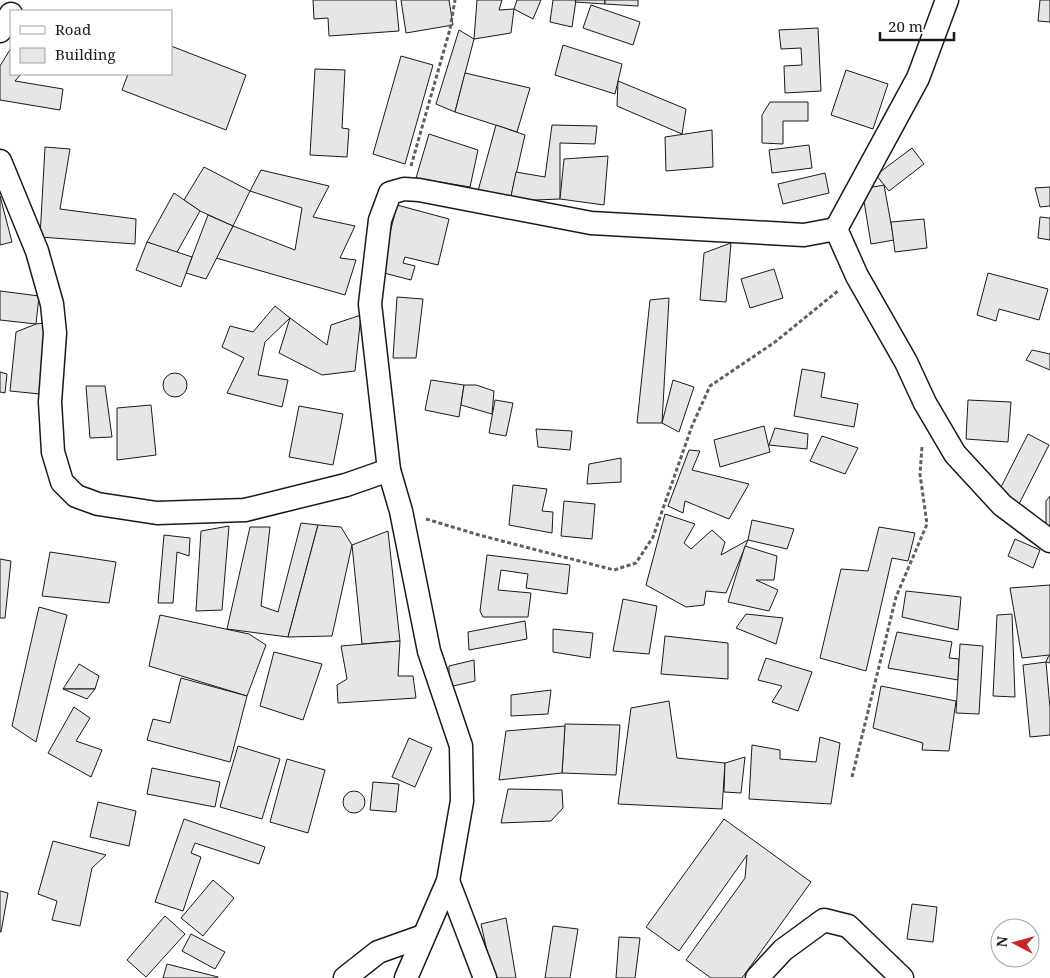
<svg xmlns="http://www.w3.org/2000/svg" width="1050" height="978" viewBox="0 0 1050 978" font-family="'Noto Serif',serif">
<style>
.building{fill:#e6e6e6;stroke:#1a1a1a}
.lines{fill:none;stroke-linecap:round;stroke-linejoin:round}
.street-casing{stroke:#1a1a1a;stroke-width:25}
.path{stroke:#5f5f5f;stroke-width:3;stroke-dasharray:4 2.5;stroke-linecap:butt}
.street{stroke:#fff;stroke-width:22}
</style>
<rect width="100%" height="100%" fill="#fff"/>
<g class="building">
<path d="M313 0H396L399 31 329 36 328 18 314 19Z"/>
<path d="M401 0H449L453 25 406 33Z"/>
<path d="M477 0H502L499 10 514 9 511 33 474 39Z"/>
<path d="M517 0H541L533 19 514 9Z"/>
<path d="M553 0H576L572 27 550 22Z"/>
<path d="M576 0H605V4L575 2Z"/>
<path d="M605 0H638V6L605 4Z"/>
<path d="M1040 0H1050V22L1038 21Z"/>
<path d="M591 5 640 22 633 45 583 28Z"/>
<path d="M818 28 821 91 785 93 784 66 802 65 801 48 781 49 779 30Z"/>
<path d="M459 30 474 39 455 112 436 104Z"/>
<path d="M563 45 622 64 615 94 555 75Z"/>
<path d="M171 46 246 75 226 130 122 90 128 74H171Z"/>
<path d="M11 48V74H21L15 81 63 89 60 110 0 100V66Z"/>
<path d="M401 56 433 65 405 164 373 154Z"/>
<path d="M315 69 345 70 342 128 349 129 347 157 310 155Z"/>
<path d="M846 70 888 84 873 129 831 115Z"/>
<path d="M465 73 530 88 517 132 455 112Z"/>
<path d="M618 81 686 109 682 134 617 106Z"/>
<path d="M770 102H808V121H783V144L762 143V115Z"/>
<path d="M496 125 525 135 510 201 478 191Z"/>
<path d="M552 125 597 126 595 144 560 143V199L510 201 516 172 545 177Z"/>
<path d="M712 130 713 167 666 171 665 137Z"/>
<path d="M429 134 478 150 470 187 416 178Z"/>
<path d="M809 145 812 168 772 173 769 150Z"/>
<path d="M45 147 70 149 60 209 136 219 135 244 40 237Z"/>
<path d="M912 148 924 164 889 191 876 175Z"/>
<path d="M608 156 604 205 560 199 564 159Z"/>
<path d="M204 167 250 191 233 226 200 211 184 200Z"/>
<path d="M261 170 329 186 313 217 355 226 340 258 356 260 345 295 216 258 233 226 295 250 302 208 250 191Z"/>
<path d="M825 173 829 193 783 204 778 184Z"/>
<path d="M884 185 894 240 871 244 862 189Z"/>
<path d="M1050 187V206L1040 207 1035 188Z"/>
<path d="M174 193 200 211 176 254 147 242Z"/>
<path d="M0 196 12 242 0 245Z"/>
<path d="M397 205 449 219 438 265 405 257 403 263 415 266 411 280 380 272Z"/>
<path d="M208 215 233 226 206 279 186 273Z"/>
<path d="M1040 217 1050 218V240L1038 238Z"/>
<path d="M924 219 927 248 895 252 891 222Z"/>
<path d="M147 242 192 257 181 287 136 270Z"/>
<path d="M731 243 726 302 700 300 704 253Z"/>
<path d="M774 269 783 298 750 308 741 279Z"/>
<path d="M988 273 1048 289 1039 320 999 309 996 321 977 315Z"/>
<path d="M0 291 39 296 36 324 0 320Z"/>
<path d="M397 297 423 299 416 358H393Z"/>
<path d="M669 298 662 423H637L650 300Z"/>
<path d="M275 306 290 318 265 342 258 375 288 380 282 407 227 393 244 358 222 347 230 326 253 332Z"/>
<path d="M361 315 355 371 322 375 279 353 290 318 327 345 331 325Z"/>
<path d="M45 323 40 394 10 391 16 332 36 324Z"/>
<path d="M1032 350 1050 354V370L1026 360Z"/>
<path d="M802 369 825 373 821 397 858 404 854 427 794 416Z"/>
<path d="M0 372 7 374 5 393 0 392Z"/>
<circle cx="175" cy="385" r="12"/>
<path d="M431 380 464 385 459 417 425 410Z"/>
<path d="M673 380 694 387 679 432 662 423Z"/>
<path d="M464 385H476L494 391 492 414 461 405Z"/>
<path d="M86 386H105L112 437 90 438Z"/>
<path d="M495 400 513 403 506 436 489 433Z"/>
<path d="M968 400 1011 402 1008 442 966 439Z"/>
<path d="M151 405 156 455 117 460V408Z"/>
<path d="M299 406 343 414 333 465 289 457Z"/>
<path d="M764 426 770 452 720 467 714 440Z"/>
<path d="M775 428 808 434 807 449 769 445Z"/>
<path d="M536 429 572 431 570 450 538 447Z"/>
<path d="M1028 434 1049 445 1018 506 997 495Z"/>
<path d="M822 436 858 448 845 474 810 461Z"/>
<path d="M689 450 700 451 692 470 749 484 729 519 685 501 683 513 668 506Z"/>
<path d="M621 458V482L587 484 589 464Z"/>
<path d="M513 485 547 489 542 511 553 512 552 533 509 525Z"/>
<path d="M1050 496V535H1046V501Z"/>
<path d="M564 501 595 504 592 539 561 536Z"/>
<path d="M665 514 695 524 684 543 691 549 712 530 725 542 721 555 748 540 726 593 706 591 704 605 686 607 646 585Z"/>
<path d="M752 520 794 529 787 549 748 540Z"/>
<path d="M301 523 318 525 288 637 227 629 250 527H270L261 606 278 612Z"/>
<path d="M318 525 341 527 352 545 332 636 288 637Z"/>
<path d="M229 526 222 610 196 611 201 531Z"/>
<path d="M879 527 915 533 908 561 892 558 866 671 820 658 841 569 868 571Z"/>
<path d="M388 531 400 641 362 644 352 545Z"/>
<path d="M164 535 190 538 189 556 177 552 173 603H158Z"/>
<path d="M1015 539 1040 550 1033 568 1008 556Z"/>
<path d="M745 546 777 556 774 580H756L778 590 769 611 728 602Z"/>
<path d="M50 552 116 562 109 603 42 596Z"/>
<path d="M487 555 570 565 567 594 526 588 528 574 501 570 498 590 531 593 528 617H483L480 611Z"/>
<path d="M0 559 11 561 5 618H0Z"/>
<path d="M1050 585V663L1046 662 1049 655 1022 658 1010 588Z"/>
<path d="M906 591 961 597 958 630 902 617Z"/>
<path d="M623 599 657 606 649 654 613 651Z"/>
<path d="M39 607 67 615 36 742 12 726Z"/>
<path d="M746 614 783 618 776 644 736 628Z"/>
<path d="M1012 614 1015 697 993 696 997 615Z"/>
<path d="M160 615 249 634 266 645 247 696 149 666Z"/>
<path d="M525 621 527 639 469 650 468 632Z"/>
<path d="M553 629 593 633 590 658 553 652Z"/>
<path d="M897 632 952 642 949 658 959 659 958 680 888 668Z"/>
<path d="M665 636 728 643V679L661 674Z"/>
<path d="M400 641 398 676H413L416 698 338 703 337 685 347 679 341 646Z"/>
<path d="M960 644 983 646 979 714 956 713Z"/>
<path d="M274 652 322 664 303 720 260 706Z"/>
<path d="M766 658 812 672 798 711 772 702 782 686 758 680Z"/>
<path d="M474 660 475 681 449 687V666Z"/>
<path d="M1046 662 1050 708V735L1030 737 1023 665Z"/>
<path d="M79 664 99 676 95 689H63Z"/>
<path d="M181 678 247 696 230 762 147 740 153 719 170 723Z"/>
<path d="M881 686 956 701 949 751 922 750 923 743 873 728Z"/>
<path d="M63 689H95L87 699Z"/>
<path d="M551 690 548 714 511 716V695Z"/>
<path d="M669 701 677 758 725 763 722 809 618 804 631 708Z"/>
<path d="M74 707 90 718 76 741 102 750 91 777 48 753Z"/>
<path d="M565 724 620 725 616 775 562 773Z"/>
<path d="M565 726 562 773 499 780 506 731Z"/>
<path d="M820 737 840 743 831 804 749 799 752 745 780 750V759L816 762Z"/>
<path d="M409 738 432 748 415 787 392 777Z"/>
<path d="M238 746 280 759 262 819 220 807Z"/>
<path d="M745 757 741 793 724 792 725 763Z"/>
<path d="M287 759 325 770 308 833 270 822Z"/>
<path d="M152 768 220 782 215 807 147 794Z"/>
<path d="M373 782 399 784 396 812 370 810Z"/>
<path d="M508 789 562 790 563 808 551 821 501 823Z"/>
<circle cx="354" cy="802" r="11"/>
<path d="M98 802 136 811 129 846 90 837Z"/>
<path d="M184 819 265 847 259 864 195 843 191 853 201 857 183 911 155 902Z"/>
<path d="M724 819 811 882 742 978H711L686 960 745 878 747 855 679 951 646 927Z"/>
<path d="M53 841 106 855 92 868 80 926 52 920 57 901 38 894Z"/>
<path d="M213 880 234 898 203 936 181 918Z"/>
<path d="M0 891 8 893 1 932H0Z"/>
<path d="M912 904 937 907 933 942 907 939Z"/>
<path d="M165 916 185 934 146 977 127 960Z"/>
<path d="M506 918 516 978H493L481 924Z"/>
<path d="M553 926 578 929 570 978H545Z"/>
<path d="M191 934 225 952 215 969 182 951Z"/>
<path d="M619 937 640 938 635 978H616Z"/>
<path d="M167 964 218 977V978H163Z"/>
</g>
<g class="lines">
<defs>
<g id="street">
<path d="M0 31 11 14"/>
<path d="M0 161 37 251 52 304 55 333 50 402 53 452 62 482 76 496 98 504 157 513 245 510 346 485 389 470"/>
<path d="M836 229 857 276 906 362 925 403 955 454 1002 505 1050 541"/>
<path d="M448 881 485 978"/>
<path d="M345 978 378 952 423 936"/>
<path d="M406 978 448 881 462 801 461 746 429 651 401 511 389 470 370 304 380 220 390 193 404 189 419 190 591 223 804 235 836 229 918 78 947 0"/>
<path d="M757 978 783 950 824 920 848 926 902 978"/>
</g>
</defs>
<use href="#street" class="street-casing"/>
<g class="path">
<path d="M411 166 450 29 455 0"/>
<path d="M426 519 479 535 614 570 636 563 653 537 692 426 710 386 775 342 839 290"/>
<path d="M852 777 896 597 927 524 920 474 922 447"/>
</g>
<use href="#street" class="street"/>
</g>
<rect x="10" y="10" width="162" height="65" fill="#ffffff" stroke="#a3a3a3"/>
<rect x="20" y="26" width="25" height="8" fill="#ffffff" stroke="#a3a3a3"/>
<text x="55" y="35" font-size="15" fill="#1a1a1a">Road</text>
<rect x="20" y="48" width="25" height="15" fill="#e6e6e6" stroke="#a3a3a3"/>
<text x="55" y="60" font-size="15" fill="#1a1a1a">Building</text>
<g transform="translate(1015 943) rotate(276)"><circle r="24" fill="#ffffff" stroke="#a3a3a3"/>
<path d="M0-4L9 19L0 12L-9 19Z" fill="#c62828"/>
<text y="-8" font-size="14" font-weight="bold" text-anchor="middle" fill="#1a1a1a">N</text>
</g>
<path d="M880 32v8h74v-8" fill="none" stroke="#1a1a1a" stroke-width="2.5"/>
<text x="888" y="32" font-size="15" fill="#1a1a1a" stroke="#ffffff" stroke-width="4" paint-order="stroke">20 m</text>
</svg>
